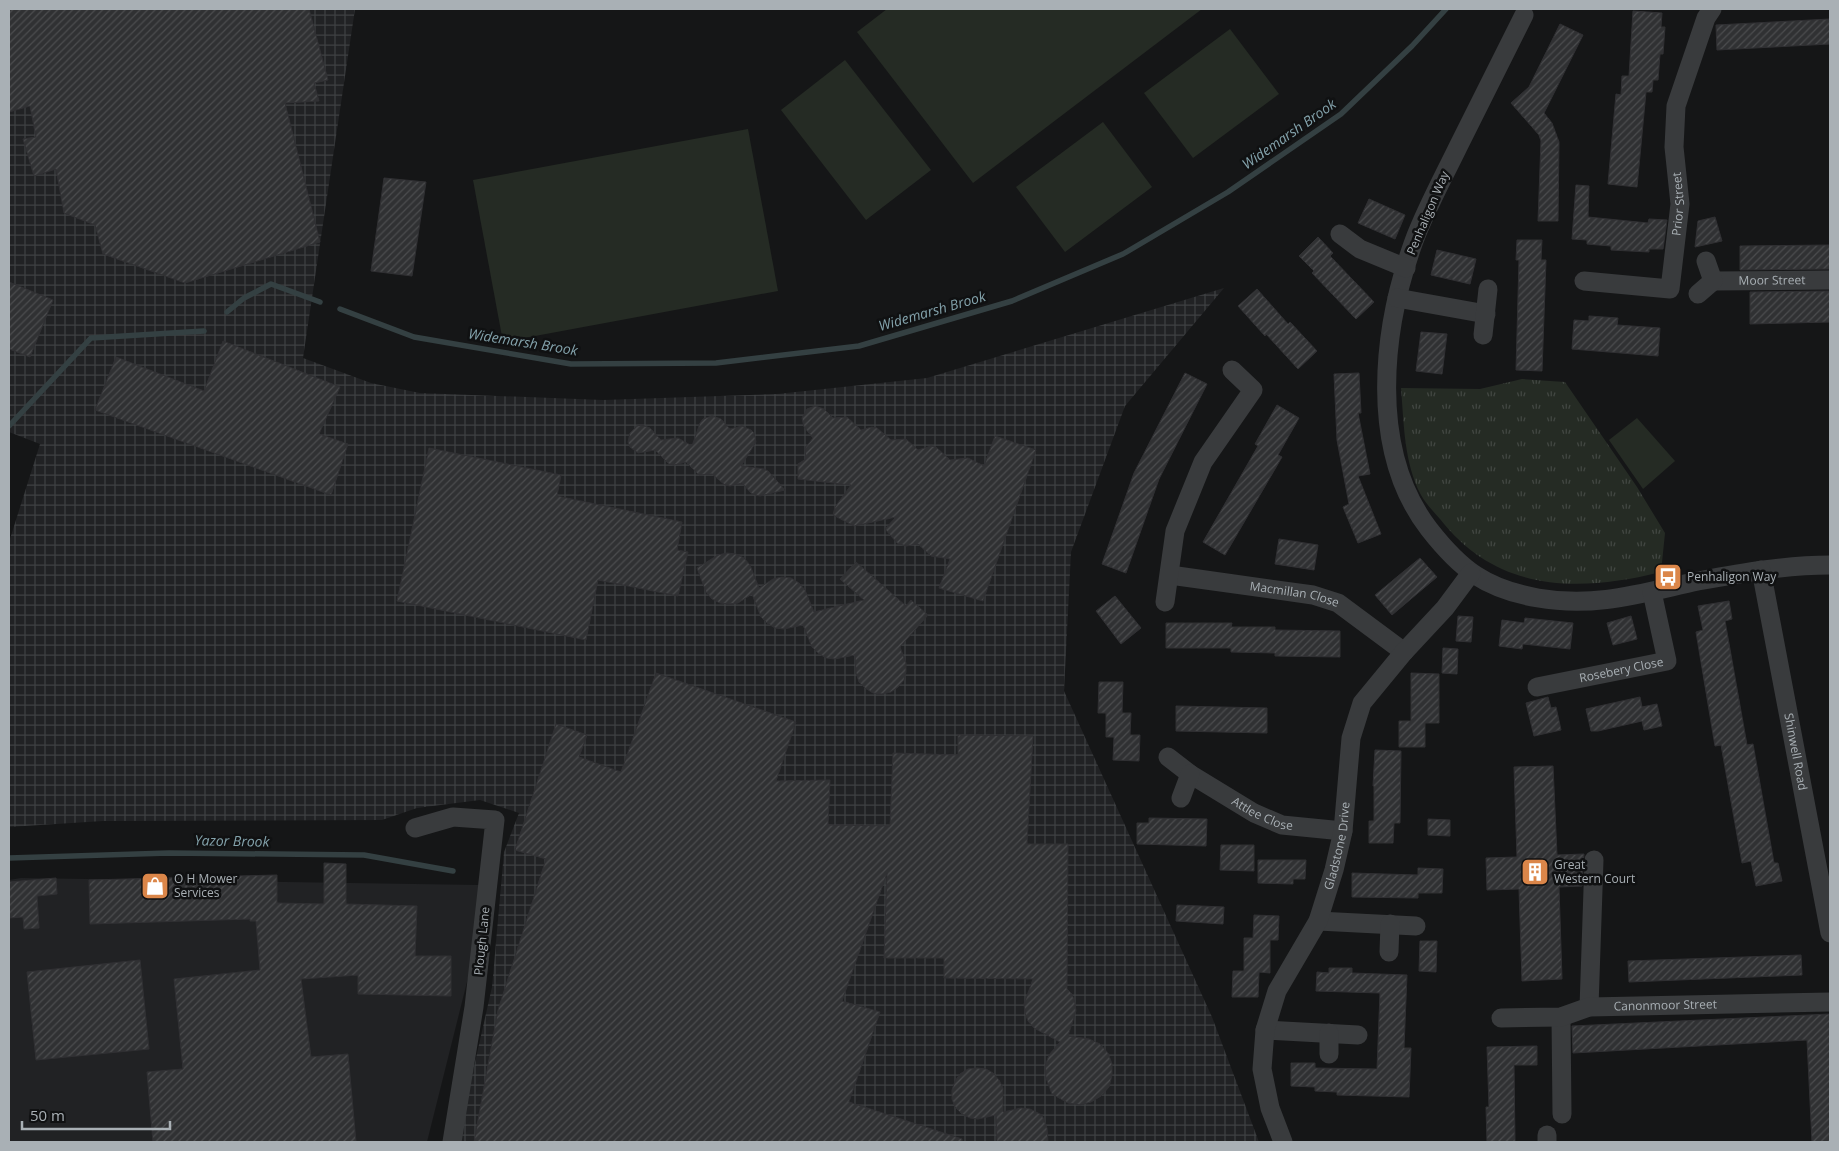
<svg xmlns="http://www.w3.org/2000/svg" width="1839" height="1151" viewBox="0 0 1839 1151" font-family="'Open Sans',sans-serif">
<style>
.built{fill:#212224}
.industrial{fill:url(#industrial-grid)}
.park{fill:url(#park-tufts)}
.pitch{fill:#252b24}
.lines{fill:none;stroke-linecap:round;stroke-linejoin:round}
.stream{stroke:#344042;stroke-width:5.5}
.building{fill:url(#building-hatch);stroke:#303033}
.minor{stroke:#393b3d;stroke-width:19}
.labels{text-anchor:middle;stroke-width:5;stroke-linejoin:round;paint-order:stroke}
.street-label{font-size:12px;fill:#a9b0b5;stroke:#101112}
.poi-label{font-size:12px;fill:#a9b0b5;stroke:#101112;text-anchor:start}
.water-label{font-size:14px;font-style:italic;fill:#84a3ac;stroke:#101112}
</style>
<defs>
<pattern id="industrial-grid" width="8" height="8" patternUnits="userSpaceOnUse" patternTransform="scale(1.25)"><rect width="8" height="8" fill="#212224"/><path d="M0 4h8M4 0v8" fill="none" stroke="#3e4042"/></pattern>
<pattern id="park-tufts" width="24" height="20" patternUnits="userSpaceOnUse" patternTransform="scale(1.25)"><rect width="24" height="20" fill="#252b24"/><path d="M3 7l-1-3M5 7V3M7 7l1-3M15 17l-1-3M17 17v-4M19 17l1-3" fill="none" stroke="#424742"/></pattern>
<pattern id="building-hatch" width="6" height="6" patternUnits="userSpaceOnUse" patternTransform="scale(1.25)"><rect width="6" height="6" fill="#303133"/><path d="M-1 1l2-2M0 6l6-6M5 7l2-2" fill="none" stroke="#4b4c4e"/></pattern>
</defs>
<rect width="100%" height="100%" fill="#151617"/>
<path class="built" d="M21 878 480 885 470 970 427 1142H9V880Z"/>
<path class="industrial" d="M9 9H355L303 358 371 383 420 393 603 400 777 394 927 378 1224 288 1125 406 1071 552 1064 691 1212 1017 1259 1142H457L492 987 504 852 519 813 480 800 417 808 382 820 103 821 9 827V542L40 444 9 432Z"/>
<path class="park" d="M1522 379 1565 382 1637 487 1665 533 1661 572C1577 593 1497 592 1440 519 1434 512 1426 504 1421 495 1404 463 1404 424 1401 388L1480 389Z"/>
<g class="pitch">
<path d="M887 9H1202L973 183 857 32Z"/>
<path d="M1230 29 1279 94 1193 158 1144 93Z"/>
<path d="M845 60 931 170 866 220 781 110Z"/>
<path d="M1103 122 1152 187 1065 252 1016 187Z"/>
<path d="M748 129 778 291 503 342 473 180Z"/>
<path d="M1637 418 1675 461 1643 489 1609 440Z"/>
</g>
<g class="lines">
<g class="stream">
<path d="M340 309 414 337 571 364 716 363 859 346 1012 301 1123 254 1228 192 1341 114 1412 46 1446 9"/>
<path d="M227 312 244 298 271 284 320 302"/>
<path d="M9 426 91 338 204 331"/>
<path d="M9 858 169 853 364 855 453 871"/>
</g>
</g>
<g class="building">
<path d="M9 9H309L328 80 314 83 319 101 285 103 320 242 185 283 103 254 95 225 64 213 56 169 34 176 23 139 36 137 30 106 9 112Z"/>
<path d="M1633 11 1662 13 1661 27H1665L1663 54H1660L1658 80H1653L1652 92H1646L1637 187 1608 184 1616 94 1621 95 1622 76H1629Z"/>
<path d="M1830 19V44L1717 50 1716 25Z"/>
<path d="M1560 24 1583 35 1544 113 1552 123 1559 142 1558 221H1538L1541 141 1539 135 1511 103 1529 87Z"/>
<path d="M384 178 426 182 412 276 371 271Z"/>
<path d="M1576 185 1589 186 1588 217 1648 223 1649 219 1667 220 1663 249H1649V252L1611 250V246L1587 244V240L1572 239Z"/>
<path d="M1369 199 1405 215 1395 239 1358 223Z"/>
<path d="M1715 217 1722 241 1695 247 1698 221Z"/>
<path d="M1318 237 1333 253 1330 256 1374 302 1356 319 1312 273 1314 271 1299 256Z"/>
<path d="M1517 240H1542L1541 260H1546L1542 371 1516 370 1519 260H1516Z"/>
<path d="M1830 245V269L1740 270V246Z"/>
<path d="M1437 250 1476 259 1470 284 1431 275Z"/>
<path d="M9 282 53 300 30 357 9 349Z"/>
<path d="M1257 289 1288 324 1290 322 1317 351 1298 369 1266 334 1265 336 1238 306Z"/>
<path d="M1830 291V322L1750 324V292Z"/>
<path d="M1589 316 1618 318 1617 325 1660 328 1658 356 1572 349 1574 320 1589 321Z"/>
<path d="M1421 332 1447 334 1442 374 1416 371Z"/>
<path d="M223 341 340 387 319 434 348 444 331 495 95 410 116 357 204 391Z"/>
<path d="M1185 373 1207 384 1159 479 1126 573 1102 564 1134 473Z"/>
<path d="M1359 373 1361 413H1358L1370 474 1358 476 1381 534 1358 543 1343 507 1349 504 1337 440 1334 374Z"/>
<path d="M1277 405 1299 418 1278 455 1282 457 1225 555 1203 542 1258 446 1255 444Z"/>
<path d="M815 406 824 409 833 418 847 417 861 430 872 427 877 428 891 440 906 439 918 450 931 446 936 447 950 460 968 458 984 466 995 436 1036 450 983 601 939 588 950 559 931 556 918 544 906 546 897 543 885 529 896 517 854 526 833 515 835 507 851 485 798 479V464L806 459 805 448 813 438 804 427 802 418 807 409Z"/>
<path d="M712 416 721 419 730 429 742 426 751 430 754 433 756 442 741 466 764 469 768 471 785 490 760 496 755 495 751 493 742 483 730 486 725 485 712 474 699 475 686 462 674 465 669 464 655 450 638 453 630 447 628 442 630 433 637 426 642 425 650 428 661 440 678 438 692 446 700 423 703 419Z"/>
<path d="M429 448 561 475 557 496 682 522 677 550 688 552 678 596 598 580 586 640 397 601Z"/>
<path d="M1279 539 1318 545 1314 570 1275 564Z"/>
<path d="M727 553 736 554 744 558 750 565 759 588 773 579 782 577 791 578 799 583 805 590 814 612 864 600 840 579 856 562 906 606 911 600 928 615 900 647 906 663V672L904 680 898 687 891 692 882 694 873 693 865 688 859 682 856 673 855 655 835 659 826 658 818 653 812 647 803 625 784 629 775 628 767 623 761 617 752 594 738 603 729 604 720 603 712 599 706 592 697 568 718 555Z"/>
<path d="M1420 558 1437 577 1392 615 1375 595Z"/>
<path d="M1115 596 1141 628 1121 644 1096 611Z"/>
<path d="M1729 601 1732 619 1725 621 1747 745 1753 744 1774 863H1778L1782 881 1756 886 1751 861 1742 863 1721 745 1715 746 1696 632 1703 630 1698 606Z"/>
<path d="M1458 616 1473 617 1471 642 1456 641Z"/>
<path d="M1631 616 1637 639 1613 645 1607 623Z"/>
<path d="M1525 618 1573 623 1570 649 1523 644 1522 649 1499 646 1502 620 1524 623Z"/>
<path d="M1166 623H1232L1231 627H1275V630L1340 631V657L1275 656V653L1231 652V648H1166Z"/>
<path d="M1443 648 1458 649 1457 674 1442 673Z"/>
<path d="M656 673 796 722 776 781 830 780 828 825 890 826 893 753 958 755V735L1033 736 1027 844H1068L1067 989 1072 994 1075 1003 1076 1011 1068 1036 1089 1039 1100 1044 1108 1053 1112 1064V1075L1109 1087 1101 1096 1091 1102 1080 1105 1068 1103 1052 1094 1046 1078 1045 1066 1049 1055 1060 1042 1034 1028 1028 1021 1025 1013 1024 1004 1033 979 944 978V958H884L887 873 842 1001 880 1012 849 1102 962 1139V1142H474L498 1010 546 859 515 850 556 724 587 735 579 757 621 772Z"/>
<path d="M1411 673 1439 674V723H1425V747H1399V721H1411Z"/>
<path d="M1099 682H1123L1122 713H1131L1130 735H1140L1139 761 1113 760 1114 737H1106V713H1098Z"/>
<path d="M1548 697 1551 708 1556 707 1561 730 1534 736 1526 703Z"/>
<path d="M1640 697 1642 707 1657 704 1662 726 1644 730 1642 721 1598 731H1591L1586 709Z"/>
<path d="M1176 706 1267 708V733L1176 731Z"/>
<path d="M1375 750 1401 751 1400 823H1394L1393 843H1369V821H1374V786H1373Z"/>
<path d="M1553 766 1557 855 1584 854 1582 886 1559 887 1562 979 1522 981 1519 889 1487 890 1486 858 1517 857 1514 767Z"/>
<path d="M1149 818 1207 819 1206 846 1137 844V823H1149Z"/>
<path d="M1428 819 1450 820V836L1428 835Z"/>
<path d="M1221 845H1254V871L1220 870Z"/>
<path d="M1258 860H1306L1305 879H1293V884L1258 883Z"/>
<path d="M324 863 346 864V904L417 906 415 956H451V996L358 994V975L301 979 311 1057 348 1054 356 1142H153L147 1072 183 1069 174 979 260 970 256 921H250V919L90 924 89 880 277 875V903L324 904Z"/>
<path d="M1418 868 1443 869 1442 893H1418V898L1352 897V873L1418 875Z"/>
<path d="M56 878 57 894 37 896 39 928 24 929 23 917 9 918V882Z"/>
<path d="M1177 905 1224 907 1223 924 1176 921Z"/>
<path d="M1254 915 1279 916 1278 940H1270V973L1259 972 1258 997H1232L1233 971H1244V938H1253Z"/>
<path d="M1420 941H1437L1436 972 1419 971Z"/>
<path d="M1801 955 1802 975 1629 982 1628 961Z"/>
<path d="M140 960 149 1049 36 1060 27 972Z"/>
<path d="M1329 968H1352V973L1407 975 1404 1048H1411L1409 1097 1337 1095V1092L1315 1091V1087L1291 1086V1063H1315V1068L1377 1069 1380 993 1316 991 1317 972 1329 973Z"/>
<path d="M1830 1014V1142H1812L1807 1040 1573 1053 1572 1026Z"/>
<path d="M1537 1046V1065H1514L1515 1142H1487L1486 1107H1489L1487 1047Z"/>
<path d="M977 1068 986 1069 993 1073 999 1080 1003 1088V1112L1021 1108 1030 1109 1042 1115 1047 1128 1048 1142H997L996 1115 978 1119 970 1118 962 1114 955 1107 952 1099V1090L955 1081 960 1074 968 1069Z"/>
</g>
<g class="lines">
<g class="minor">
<path d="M1524 15C1502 59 1480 103 1458 147 1443 178 1426 209 1414 241 1382 329 1368 450 1429 529 1461 570 1486 589 1538 598 1596 608 1642 593 1698 581 1742 573 1786 565 1830 565"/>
<path d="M1340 234 1360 249 1406 268"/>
<path id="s1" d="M1584 281 1670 289 1680 204 1674 147 1676 106 1706 18 1712 9"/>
<path id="s2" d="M1713 281 1830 280"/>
<path d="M1698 294 1713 281 1706 261"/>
<path d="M1397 298 1486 314"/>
<path d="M1483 335 1488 289"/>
<path id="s3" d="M1761 570 1830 933"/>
<path id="s4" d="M1170 575 1313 595 1338 603 1404 652"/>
<path d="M1165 602 1175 531 1203 462 1253 390 1232 370"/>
<path id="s5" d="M1537 687 1667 661 1652 592"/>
<path id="s6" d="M1168 757 1190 774 1254 813 1282 825 1343 831"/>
<path d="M1181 798 1190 774"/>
<path d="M415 828 453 817 495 820 474 1007 452 1142"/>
<path d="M1318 921 1416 926"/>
<path d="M1389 952 1390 924"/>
<path d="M1589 1007 1594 860"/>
<path d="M1561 1017 1562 1114"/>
<path id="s7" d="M1501 1018 1561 1017 1589 1007 1830 1002"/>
<path d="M1265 1030 1358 1035"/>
<path d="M1329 1054V1033"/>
<path id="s8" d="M1283 1142 1270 1108 1262 1069 1265 1030 1277 991 1318 921 1334 870 1343 831 1351 738 1362 703 1404 652 1445 608 1471 573"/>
<path d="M1547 1142V1135"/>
</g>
</g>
<defs>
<symbol id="bus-square" viewBox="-11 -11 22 22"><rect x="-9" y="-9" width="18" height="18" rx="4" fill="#db8649" stroke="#101112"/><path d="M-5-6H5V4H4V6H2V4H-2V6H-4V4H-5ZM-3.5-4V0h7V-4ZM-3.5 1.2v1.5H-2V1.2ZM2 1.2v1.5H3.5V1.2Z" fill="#fff"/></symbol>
<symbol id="building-square" viewBox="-11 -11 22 22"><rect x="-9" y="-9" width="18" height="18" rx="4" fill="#db8649" stroke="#101112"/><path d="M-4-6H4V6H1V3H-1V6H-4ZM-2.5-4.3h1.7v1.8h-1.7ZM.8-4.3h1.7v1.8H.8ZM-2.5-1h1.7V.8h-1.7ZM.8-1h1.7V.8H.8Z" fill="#fff"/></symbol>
<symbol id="shop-square" viewBox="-11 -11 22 22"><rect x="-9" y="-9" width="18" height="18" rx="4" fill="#db8649" stroke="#101112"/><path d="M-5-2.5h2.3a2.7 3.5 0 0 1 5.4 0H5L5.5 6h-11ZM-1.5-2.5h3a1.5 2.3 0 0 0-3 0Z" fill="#fff"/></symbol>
</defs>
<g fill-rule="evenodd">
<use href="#bus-square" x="1652" y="561" width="32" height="32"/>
<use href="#building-square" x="1519" y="856" width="32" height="32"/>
<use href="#shop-square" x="139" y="870" width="32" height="32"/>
</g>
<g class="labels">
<g class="street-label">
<text dy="4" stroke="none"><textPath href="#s1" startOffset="172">Prior Street</textPath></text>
<text transform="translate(1428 213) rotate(-67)" y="4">Penhaligon Way</text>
<text dy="4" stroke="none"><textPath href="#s2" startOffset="59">Moor Street</textPath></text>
<text dy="4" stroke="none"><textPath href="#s4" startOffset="126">Macmillan Close</textPath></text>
<text dy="4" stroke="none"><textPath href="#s5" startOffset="86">Rosebery Close</textPath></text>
<text dy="4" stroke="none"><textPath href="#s3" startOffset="185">Shinwell Road</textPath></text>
<text dy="4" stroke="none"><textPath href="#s6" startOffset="111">Attlee Close</textPath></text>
<text dy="4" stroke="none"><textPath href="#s8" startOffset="315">Gladstone Drive</textPath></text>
<text transform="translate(482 941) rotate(-84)" y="4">Plough Lane</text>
<text dy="4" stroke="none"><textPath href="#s7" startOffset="166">Canonmoor Street</textPath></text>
</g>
<g class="poi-label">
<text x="1687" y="581">Penhaligon Way</text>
<text x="1554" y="869">Great<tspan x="1554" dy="14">Western Court</tspan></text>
<text x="174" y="883">O H Mower<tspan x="174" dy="14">Services</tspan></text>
</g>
<g class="water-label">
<text transform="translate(1289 134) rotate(-35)" y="5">Widemarsh Brook</text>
<text transform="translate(932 311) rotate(-16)" y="5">Widemarsh Brook</text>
<text transform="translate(523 342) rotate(9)" y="5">Widemarsh Brook</text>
<text transform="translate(232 841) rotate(1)" y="5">Yazor Brook</text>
</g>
</g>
<rect width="1839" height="1151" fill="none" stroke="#a9b0b5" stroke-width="20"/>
<path d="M22 1121v8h148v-8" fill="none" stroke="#a9b0b5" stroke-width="2.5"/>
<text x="30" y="1121" font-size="15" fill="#a9b0b5" stroke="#101112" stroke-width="4" paint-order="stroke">50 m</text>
</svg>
